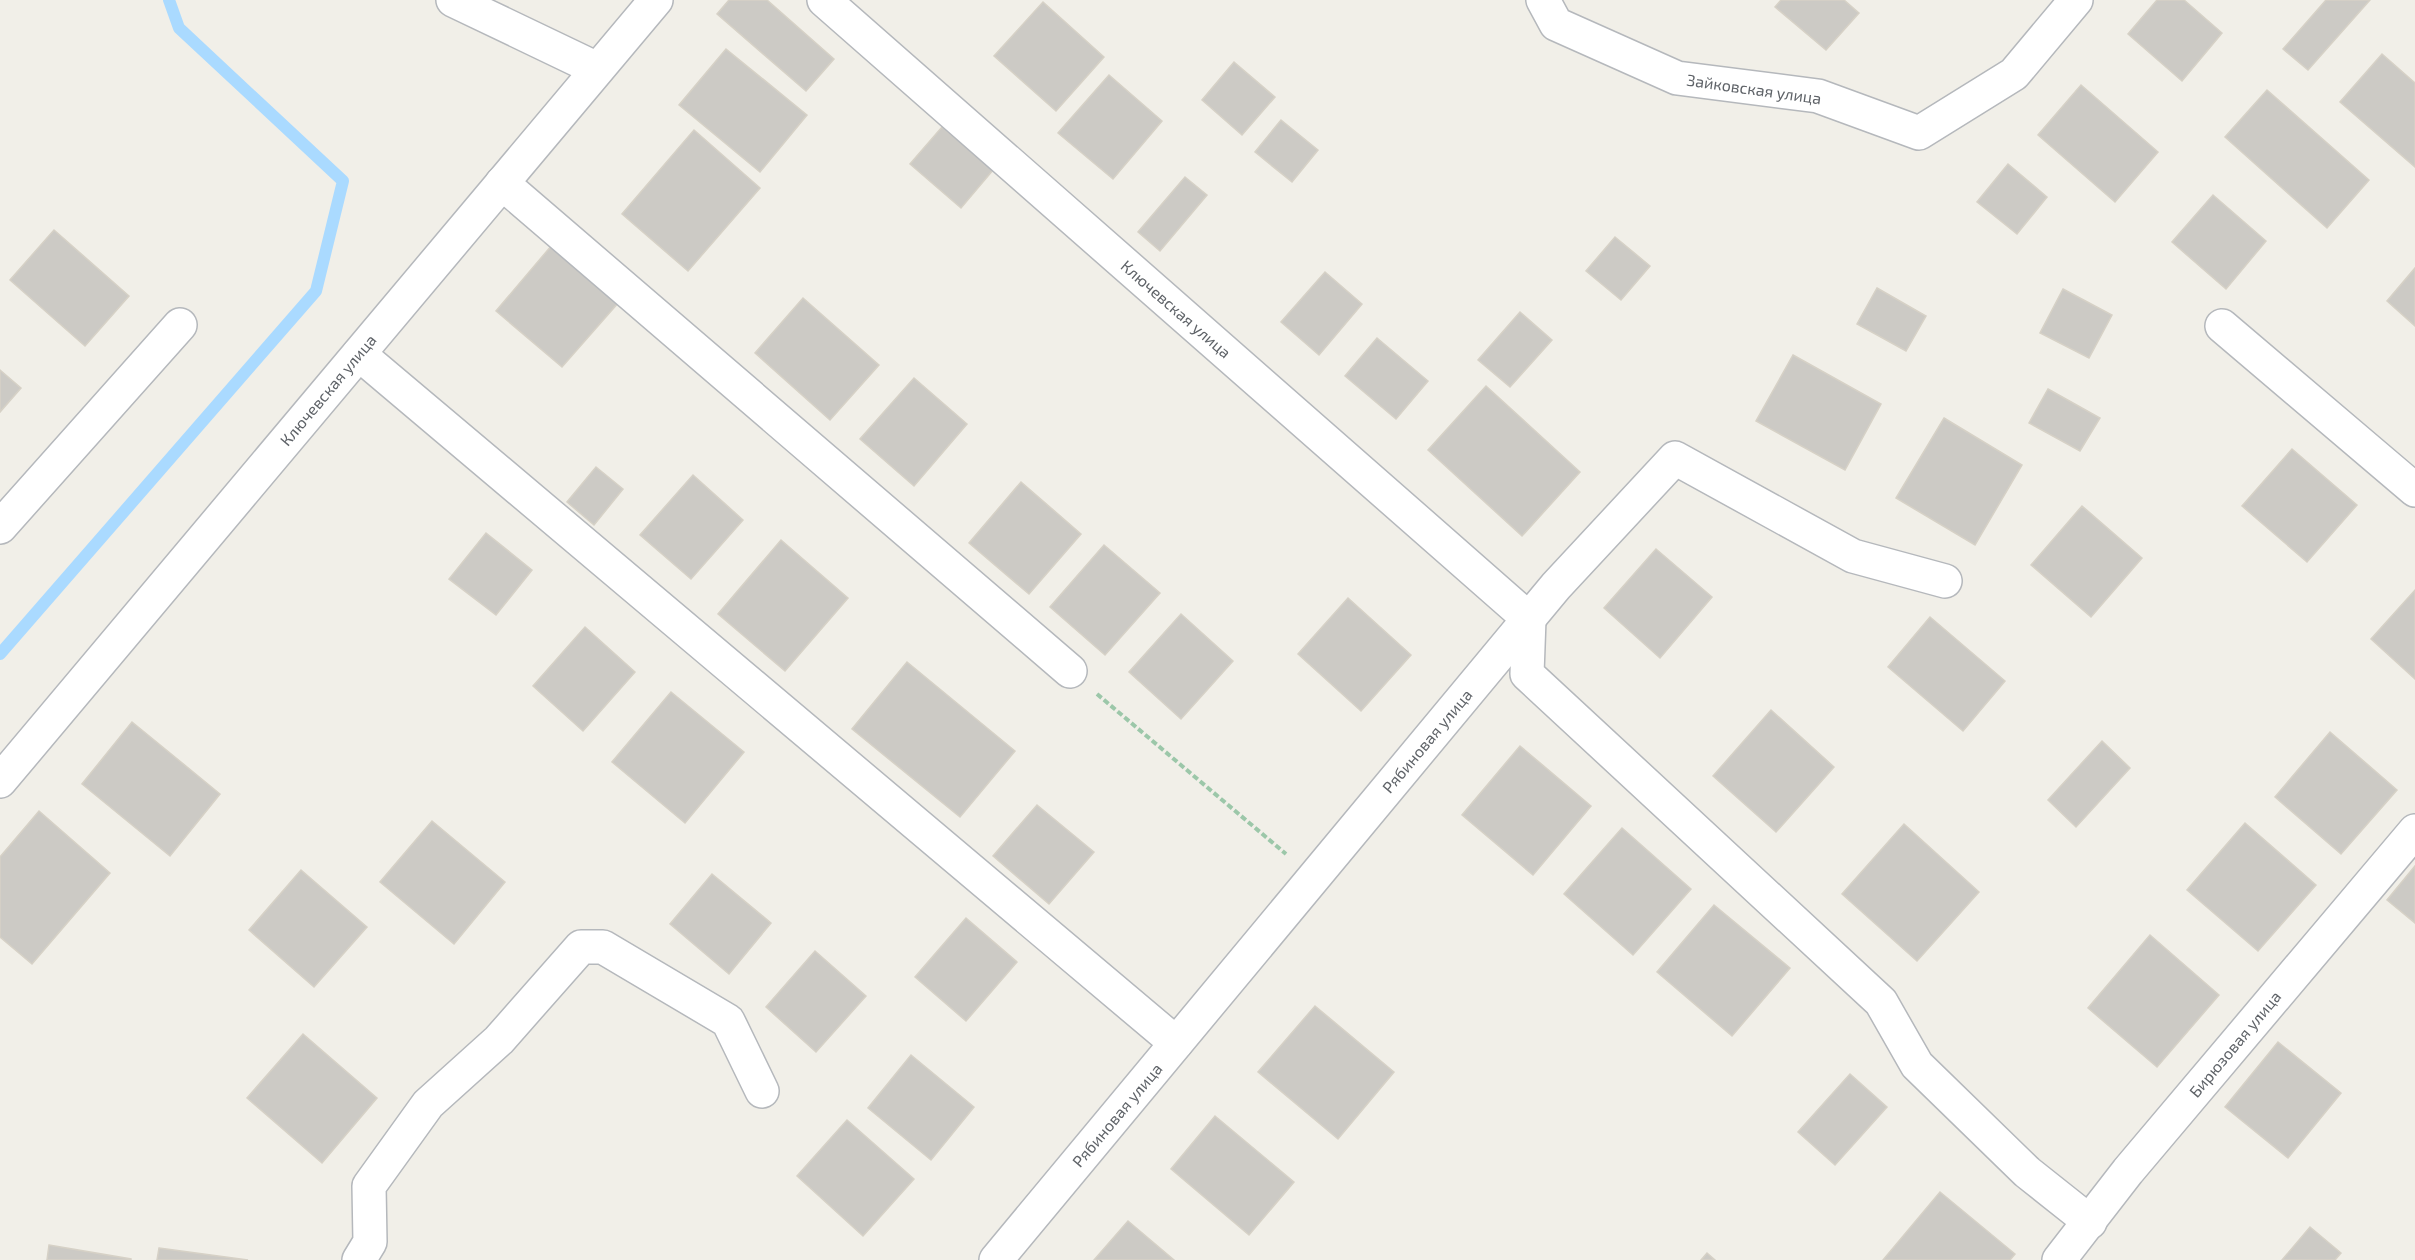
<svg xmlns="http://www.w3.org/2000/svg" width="2415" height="1260" viewBox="0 0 2415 1260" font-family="'Exo 2',sans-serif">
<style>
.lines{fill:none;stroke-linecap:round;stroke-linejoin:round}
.stream{stroke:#aadaff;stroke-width:12}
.building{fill:#cccac5;stroke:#d6d1c6;stroke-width:1.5}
.minor-casing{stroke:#b5b8bc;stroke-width:36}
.path{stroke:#9cc7a9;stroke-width:4;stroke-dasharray:6 3;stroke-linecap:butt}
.minor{stroke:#fff;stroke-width:33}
.labels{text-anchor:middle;stroke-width:6;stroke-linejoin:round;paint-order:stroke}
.street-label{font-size:16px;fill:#5f6368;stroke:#fff}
</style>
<rect width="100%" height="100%" fill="#f1efe8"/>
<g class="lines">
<path class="stream" d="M0 654 316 291 343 181 179 28 169 0"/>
</g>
<g class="building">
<path d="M729 0H767L834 59 806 91 717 14Z"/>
<path d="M1781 0H1844L1859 13 1826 50 1775 7Z"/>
<path d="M2157 0H2184L2222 33 2182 81 2128 34Z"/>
<path d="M2326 0H2370L2308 70 2283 49Z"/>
<path d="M1043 2 1104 57 1056 111 994 56Z"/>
<path d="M726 49 807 115 760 172 679 105Z"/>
<path d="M2382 54 2415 83V167L2340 102Z"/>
<path d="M1234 62 1275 97 1242 135 1202 100Z"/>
<path d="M1109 75 1162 121 1113 179 1058 133Z"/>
<path d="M2081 85 2158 152 2115 202 2038 135Z"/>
<path d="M2267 90 2369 180 2327 228 2225 137Z"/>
<path d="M1281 120 1318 150 1292 182 1255 152Z"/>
<path d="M942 127 993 170 961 208 910 164Z"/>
<path d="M694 130 760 188 688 271 622 214Z"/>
<path d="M2008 164 2047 197 2017 234 1977 202Z"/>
<path d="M1185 177 1207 195 1160 251 1138 232Z"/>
<path d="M2213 195 2266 241 2226 289 2172 242Z"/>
<path d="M54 230 129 296 85 346 10 280Z"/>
<path d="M1615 237 1650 266 1621 300 1586 271Z"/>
<path d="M552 245 619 302 562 367 496 311Z"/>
<path d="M2415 268V326L2387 301Z"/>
<path d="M1325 272 1362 304 1319 355 1281 322Z"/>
<path d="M1877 288 1926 316 1906 351 1857 324Z"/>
<path d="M2063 289 2112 315 2089 358 2040 333Z"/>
<path d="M803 298 879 365 830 420 755 353Z"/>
<path d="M1520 312 1552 340 1510 387 1478 360Z"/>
<path d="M1377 338 1428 381 1396 419 1345 376Z"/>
<path d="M1793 355 1881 404 1845 470 1756 421Z"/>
<path d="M0 370 21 388 0 412Z"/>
<path d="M914 378 967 424 914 486 860 439Z"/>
<path d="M1486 386 1580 472 1522 536 1428 450Z"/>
<path d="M2048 389 2100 418 2080 451 2029 423Z"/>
<path d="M1944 418 2022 465 1975 545 1896 498Z"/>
<path d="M2292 449 2357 505 2307 562 2242 506Z"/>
<path d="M596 467 623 489 594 525 567 502Z"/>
<path d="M693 475 743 520 691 579 640 535Z"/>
<path d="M1021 482 1081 534 1029 594 969 543Z"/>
<path d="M2082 506 2142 558 2091 617 2031 565Z"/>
<path d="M486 533 532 570 496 615 449 579Z"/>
<path d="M781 540 848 598 785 671 718 614Z"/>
<path d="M1104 545 1160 593 1105 655 1050 607Z"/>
<path d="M1656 549 1712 597 1660 658 1604 608Z"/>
<path d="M2415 590V679L2371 639Z"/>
<path d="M1348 598 1411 655 1361 711 1298 654Z"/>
<path d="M1181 614 1233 661 1181 719 1129 672Z"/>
<path d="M1930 617 2005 681 1963 731 1888 667Z"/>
<path d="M585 627 635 672 583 731 533 686Z"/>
<path d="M907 662 1015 751 960 817 852 729Z"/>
<path d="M671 692 744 752 685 823 612 762Z"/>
<path d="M1771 710 1834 767 1776 832 1713 776Z"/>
<path d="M132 722 220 794 170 856 82 784Z"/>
<path d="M2330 732 2397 790 2341 854 2275 797Z"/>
<path d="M2102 741 2130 768 2076 827 2048 800Z"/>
<path d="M1520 746 1591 806 1533 875 1462 815Z"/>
<path d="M1037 805 1094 852 1049 904 993 856Z"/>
<path d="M39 811 110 873 32 964 0 937V857Z"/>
<path d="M432 821 505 882 454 944 380 882Z"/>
<path d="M2245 823 2316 885 2258 951 2187 890Z"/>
<path d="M1904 824 1979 892 1917 961 1842 894Z"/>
<path d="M1622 828 1691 889 1633 955 1564 894Z"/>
<path d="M2415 866V923L2387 900Z"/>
<path d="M301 870 367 927 314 987 249 930Z"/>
<path d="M712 874 771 923 729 974 670 924Z"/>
<path d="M1714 905 1790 968 1732 1036 1657 972Z"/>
<path d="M966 918 1017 962 966 1021 915 977Z"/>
<path d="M2150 935 2219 995 2157 1067 2088 1008Z"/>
<path d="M815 951 866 996 816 1052 766 1007Z"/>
<path d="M1315 1006 1394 1072 1338 1139 1258 1072Z"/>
<path d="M303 1034 377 1098 322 1163 247 1098Z"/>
<path d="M2278 1042 2341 1093 2288 1158 2225 1107Z"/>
<path d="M911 1055 974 1107 931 1160 868 1108Z"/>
<path d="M1850 1074 1887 1107 1835 1165 1798 1132Z"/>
<path d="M1215 1116 1294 1182 1249 1235 1171 1169Z"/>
<path d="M847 1120 914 1179 863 1236 797 1176Z"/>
<path d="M1940 1192 2015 1254 2010 1260H1883Z"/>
<path d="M1128 1221 1174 1260H1094Z"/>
<path d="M2310 1227 2341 1253 2335 1260H2282Z"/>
<path d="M49 1245 131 1259V1260H47Z"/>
<path d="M159 1248 248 1260H157Z"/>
<path d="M1707 1253 1715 1260H1701Z"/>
</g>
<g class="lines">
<defs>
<g id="minor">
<path d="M453 0 597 69"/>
<path d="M824 0 1529 619 1527 674 1881 1002 1917 1065 2027 1172 2090 1222"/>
<path d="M1543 0 1556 24 1677 78 1818 96 1919 133 2014 74 2076 0"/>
<path d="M502 183 1070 671"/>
<path d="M2222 326 2415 490"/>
<path d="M359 354 1176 1043"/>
<path d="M0 527 180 325"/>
<path d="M0 781 656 0"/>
<path d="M359 1260 370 1242 369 1186 428 1104 499 1040 581 947H603L728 1021 762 1091"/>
<path d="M996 1260 1556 586 1675 458 1853 556 1945 581"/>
<path d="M2059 1260 2128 1171 2415 831"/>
</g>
</defs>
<use href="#minor" class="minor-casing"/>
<path class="path" d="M1097 694 1286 854"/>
<use href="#minor" class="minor"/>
</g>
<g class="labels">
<g class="street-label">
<text transform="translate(1754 89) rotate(8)" y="6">Зайковская улица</text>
<text transform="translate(1176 309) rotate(41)" y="6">Ключевская улица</text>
<text transform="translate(328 390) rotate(-50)" y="6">Ключевская улица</text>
<text transform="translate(1427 741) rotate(-50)" y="6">Рябиновая улица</text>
<text transform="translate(2235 1044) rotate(-50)" y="6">Бирюзовая улица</text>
<text transform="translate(1117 1115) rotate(-50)" y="6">Рябиновая улица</text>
</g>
</g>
</svg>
